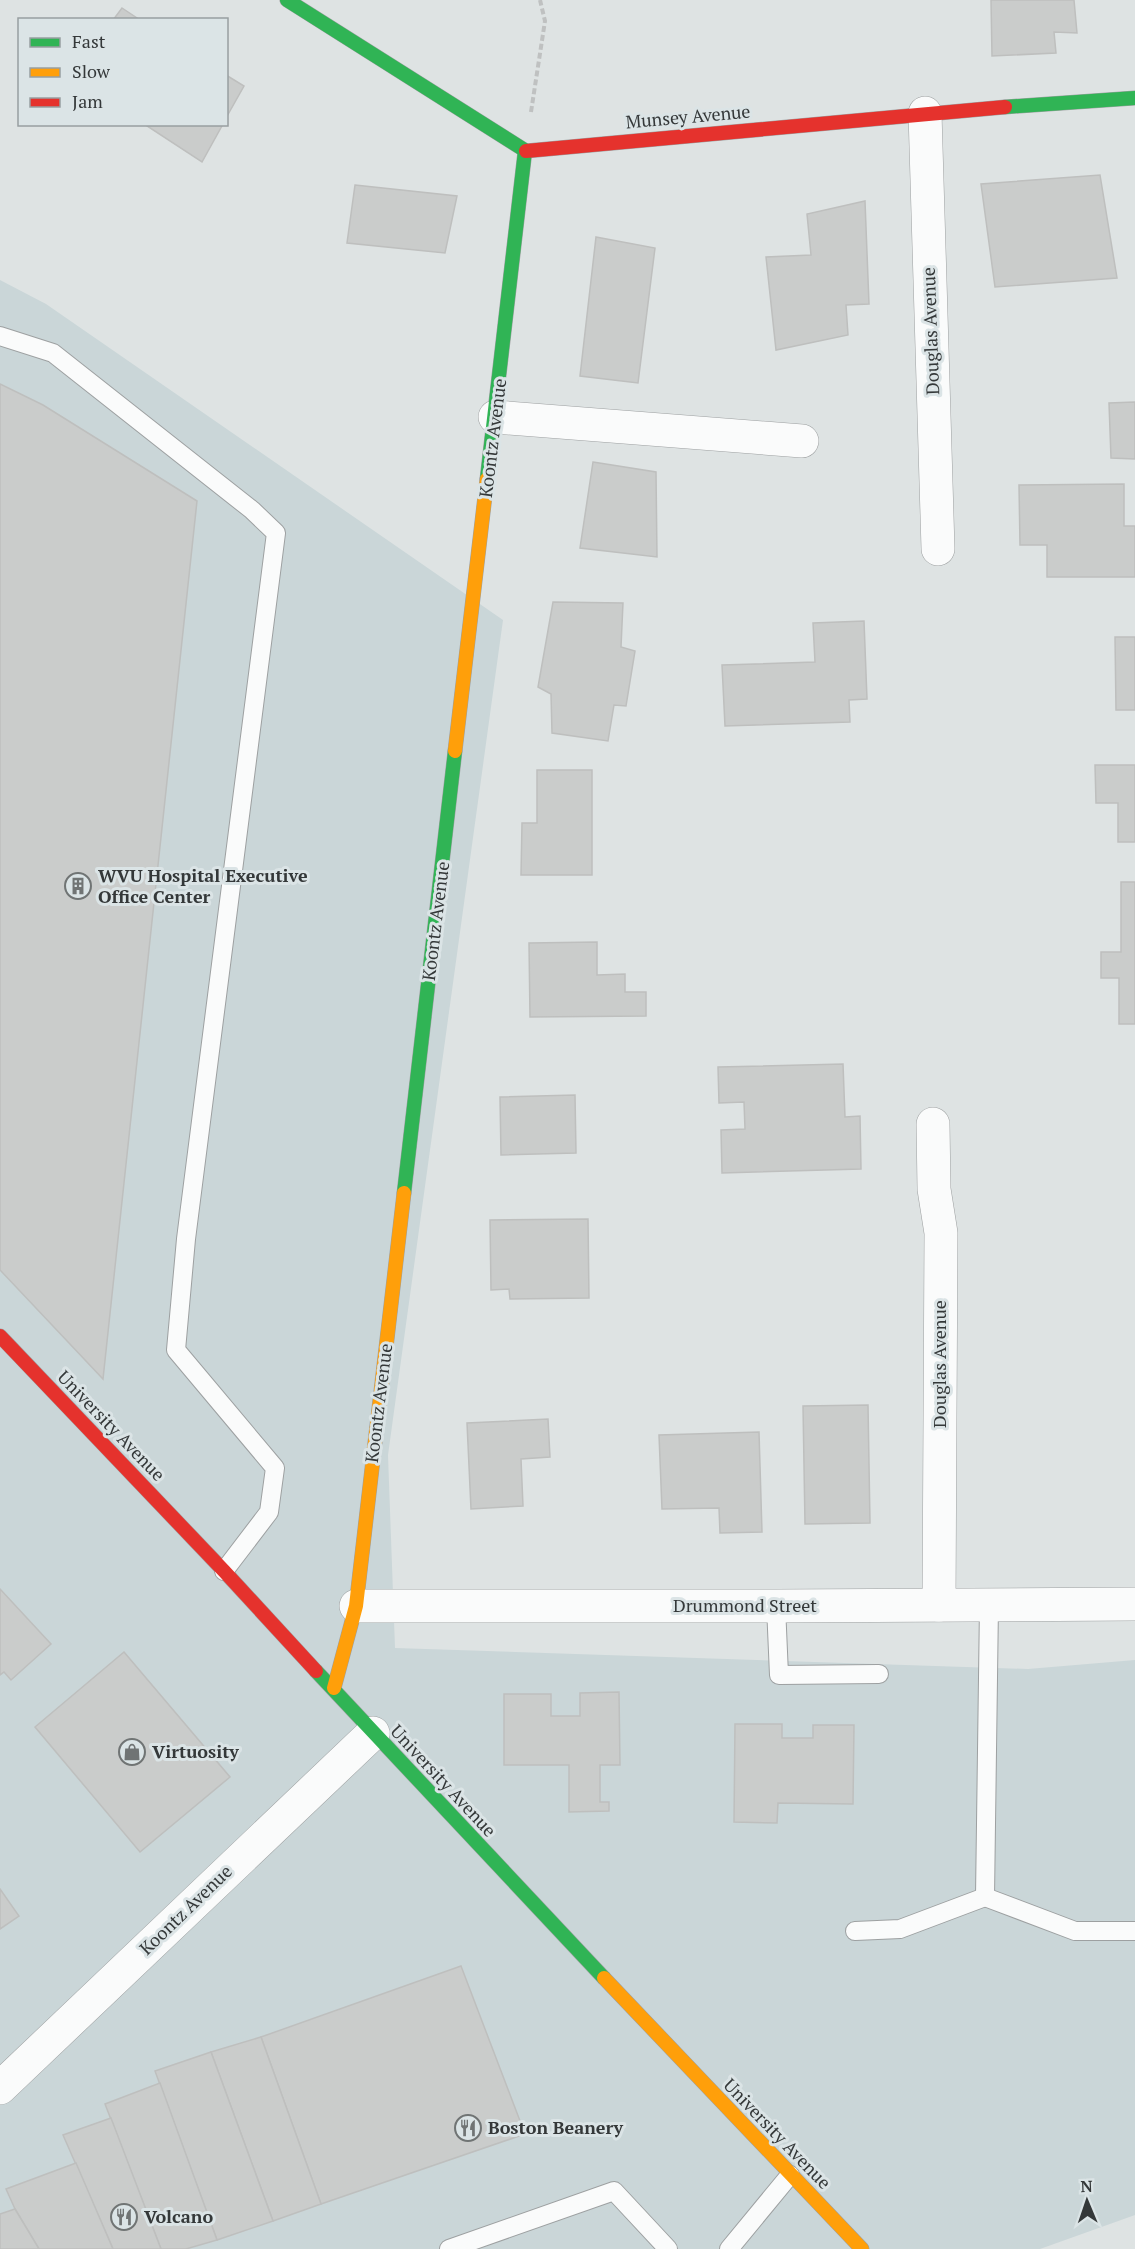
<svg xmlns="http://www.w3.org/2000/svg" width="1135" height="2249" viewBox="0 0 1135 2249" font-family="'PT Serif',serif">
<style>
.built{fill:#cad6d8}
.building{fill:#cacccb;stroke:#bebfbe;stroke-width:1.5}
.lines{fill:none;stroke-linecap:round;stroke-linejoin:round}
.lane-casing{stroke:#9da0a1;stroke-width:20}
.street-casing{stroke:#9da0a1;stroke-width:34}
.fast-casing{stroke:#9da0a1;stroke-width:15}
.slow-casing{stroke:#9da0a1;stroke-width:15}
.jam-casing{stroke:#9da0a1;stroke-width:15}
.path{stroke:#bfc1c1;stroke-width:4;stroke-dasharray:6 3;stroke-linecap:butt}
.lane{stroke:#fafbfb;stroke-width:18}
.street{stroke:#fafbfb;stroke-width:33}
.fast{stroke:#30b455;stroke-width:14}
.slow{stroke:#ff9f0a;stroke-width:14}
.jam{stroke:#e5322d;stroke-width:14}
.labels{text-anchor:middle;stroke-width:6;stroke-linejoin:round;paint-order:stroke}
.street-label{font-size:18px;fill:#343839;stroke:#dbe4e6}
.poi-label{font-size:18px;font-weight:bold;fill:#343839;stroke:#dbe4e6;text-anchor:start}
</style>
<rect width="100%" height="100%" fill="#dee3e3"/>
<path class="built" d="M0 280 46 304 503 620 388 1455 395 1648 1028 1669 1135 1660V2215L1040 2249H0Z"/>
<g class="building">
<path d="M991 0H1074L1077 33 1054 32 1056 53 992 56Z"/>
<path d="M122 8 140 20H113Z"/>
<path d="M226 75 244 86 226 118Z"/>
<path d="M144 124H223L202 162Z"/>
<path d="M1100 175 1117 278 995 287 981 184Z"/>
<path d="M355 185 457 196 445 253 347 243Z"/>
<path d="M865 201 869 304 846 305 848 335 776 350 766 257 811 255 807 214Z"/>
<path d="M596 237 655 248 638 383 580 376Z"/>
<path d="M0 384 43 405 197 501 103 1379 0 1270Z"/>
<path d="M1135 402V459L1111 458 1109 403Z"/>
<path d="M593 462 656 472 657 557 580 548Z"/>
<path d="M1124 484V526H1135V577H1047V545H1020L1019 485Z"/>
<path d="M553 602 623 603 621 647 635 651 626 706 614 705 608 741 552 733 551 694 538 687Z"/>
<path d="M864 621 867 699 849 700 850 722 725 726 722 665 815 662 813 623Z"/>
<path d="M1115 637H1135V710H1116Z"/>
<path d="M1095 765H1135V842H1118V803H1096Z"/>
<path d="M537 770H592V875H521L522 823H537Z"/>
<path d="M1121 882H1135V1024H1119V978H1101V952H1121Z"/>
<path d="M597 942V975L625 974V992H646V1016L530 1017 529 943Z"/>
<path d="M843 1064 845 1117 860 1116 861 1169 722 1173 721 1130 745 1129 744 1102 719 1103 718 1067Z"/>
<path d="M575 1095 576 1153 501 1155 500 1097Z"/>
<path d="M588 1219 589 1298 510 1299 509 1289 491 1290 490 1220Z"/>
<path d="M868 1405 870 1523 805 1524 803 1406Z"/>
<path d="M548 1419 550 1457 521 1459 523 1506 471 1509 467 1423Z"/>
<path d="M759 1432 762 1532 720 1533 719 1508 662 1509 659 1435Z"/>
<path d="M0 1589 51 1644 11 1680 4 1672 0 1675Z"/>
<path d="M124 1652 230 1777 140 1852 35 1727Z"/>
<path d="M619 1692 620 1765H600V1802H609V1811L569 1812V1765H504V1694H551V1716H580V1693Z"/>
<path d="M735 1724H782V1738H813V1725H854L853 1804 778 1803 777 1823 734 1822Z"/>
<path d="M0 1889 19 1916 0 1929Z"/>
<path d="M461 1966 525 2134 321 2204 261 2037Z"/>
<path d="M261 2037 321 2204 273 2221 211 2052Z"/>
<path d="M211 2052 273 2221 217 2240 155 2071Z"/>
<path d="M160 2083 217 2240 186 2249H161L105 2104Z"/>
<path d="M111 2118 161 2249H113L63 2135Z"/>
<path d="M76 2163 113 2249H39L15 2209 6 2189Z"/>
<path d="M15 2209 39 2249H0V2214Z"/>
</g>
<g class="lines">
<defs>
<g id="lane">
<path d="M0 336 53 353 252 510 276 533 186 1239 176 1350 275 1468 269 1512 224 1571"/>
<path d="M989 1605 985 1897 1075 1931H1135"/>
<path d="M776 1606 779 1675 879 1674"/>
<path d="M855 1931 900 1929 985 1897"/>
<path d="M449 2249 614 2191 668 2249"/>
<path d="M729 2249 790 2175"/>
</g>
<g id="street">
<path d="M925 113 938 549"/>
<path d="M495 417 802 441"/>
<path d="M933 1124 934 1189 941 1233 939 1605"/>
<path d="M356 1606H776L1135 1604"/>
<path d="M0 2088 373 1733"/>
</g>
<g id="fast">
<path d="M287 0 526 151"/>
<path d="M1005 107 1135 98"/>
<path d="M487 479 525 151"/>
<path d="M404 1193 455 751"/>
<path d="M316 1671 604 1978"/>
</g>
<g id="slow">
<path d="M455 751 487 479"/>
<path d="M334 1688 356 1606 404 1193"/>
<path d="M604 1978 862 2249"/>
</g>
<g id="jam">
<path d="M526 151 1005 107"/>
<path d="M0 1336 224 1571 316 1671"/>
</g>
</defs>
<use href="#lane" class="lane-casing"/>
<use href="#street" class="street-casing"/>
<use href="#fast" class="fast-casing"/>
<use href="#slow" class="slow-casing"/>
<use href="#jam" class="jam-casing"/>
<path class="path" d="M531 112 545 21 540 0"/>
<use href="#lane" class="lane"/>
<use href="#street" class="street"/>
<use href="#fast" class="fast"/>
<use href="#slow" class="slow"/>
<use href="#jam" class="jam"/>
</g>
<defs>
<symbol id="building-ring" viewBox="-11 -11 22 22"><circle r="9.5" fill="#dbe4e6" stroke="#707474" stroke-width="1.5"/><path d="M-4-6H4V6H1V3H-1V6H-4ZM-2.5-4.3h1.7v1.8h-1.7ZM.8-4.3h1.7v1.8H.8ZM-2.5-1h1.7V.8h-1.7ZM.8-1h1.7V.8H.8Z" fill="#707474"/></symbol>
<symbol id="shop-ring" viewBox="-11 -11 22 22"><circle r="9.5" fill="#dbe4e6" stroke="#707474" stroke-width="1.5"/><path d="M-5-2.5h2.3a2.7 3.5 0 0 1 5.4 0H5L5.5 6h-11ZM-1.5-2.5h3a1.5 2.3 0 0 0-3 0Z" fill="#707474"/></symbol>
<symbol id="restaurant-ring" viewBox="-11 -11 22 22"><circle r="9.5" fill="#dbe4e6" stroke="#707474" stroke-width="1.5"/><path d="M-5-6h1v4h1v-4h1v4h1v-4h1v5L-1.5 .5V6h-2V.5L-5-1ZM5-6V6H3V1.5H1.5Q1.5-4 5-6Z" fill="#707474"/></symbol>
</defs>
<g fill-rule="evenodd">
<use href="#building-ring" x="63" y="871" width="30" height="30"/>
<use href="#shop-ring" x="117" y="1737" width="30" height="30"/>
<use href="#restaurant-ring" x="453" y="2113" width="30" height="30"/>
<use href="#restaurant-ring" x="109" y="2202" width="30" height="30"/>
</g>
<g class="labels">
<g class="street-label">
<text transform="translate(688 117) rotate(-5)" y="6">Munsey Avenue</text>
<text transform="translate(931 331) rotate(-92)" y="6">Douglas Avenue</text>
<text transform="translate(493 438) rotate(-83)" y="6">Koontz Avenue</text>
<text transform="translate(436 921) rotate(-83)" y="6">Koontz Avenue</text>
<text transform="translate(940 1364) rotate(-90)" y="6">Douglas Avenue</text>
<text transform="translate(379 1403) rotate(-83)" y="6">Koontz Avenue</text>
<text transform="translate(111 1426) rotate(46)" y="6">University Avenue</text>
<text x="745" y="1612">Drummond Street</text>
<text transform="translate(443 1781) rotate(47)" y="6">University Avenue</text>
<text transform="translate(186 1910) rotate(-44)" y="6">Koontz Avenue</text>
<text transform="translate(777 2134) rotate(46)" y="6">University Avenue</text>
</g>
<g class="poi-label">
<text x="98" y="882">WVU Hospital Executive<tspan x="98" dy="21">Office Center</tspan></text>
<text x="152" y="1758">Virtuosity</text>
<text x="488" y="2134">Boston Beanery</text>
<text x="144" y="2223">Volcano</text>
</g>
</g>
<rect x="18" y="18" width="210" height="108" fill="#dbe4e6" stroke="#989fa1" stroke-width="1.5"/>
<rect x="30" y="38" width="30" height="9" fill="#30b455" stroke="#989fa1" stroke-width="1.5"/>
<text x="72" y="48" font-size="18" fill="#343839">Fast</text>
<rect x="30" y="68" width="30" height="9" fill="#ff9f0a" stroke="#989fa1" stroke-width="1.5"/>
<text x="72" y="78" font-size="18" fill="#343839">Slow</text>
<rect x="30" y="98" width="30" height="9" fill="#e5322d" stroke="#989fa1" stroke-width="1.5"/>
<text x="72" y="108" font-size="18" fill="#343839">Jam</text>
<g transform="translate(1087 2201) rotate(358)" stroke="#dbe4e6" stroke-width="4.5" paint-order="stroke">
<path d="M0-4.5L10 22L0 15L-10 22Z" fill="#343839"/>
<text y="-9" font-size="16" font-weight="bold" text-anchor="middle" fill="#343839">N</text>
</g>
</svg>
